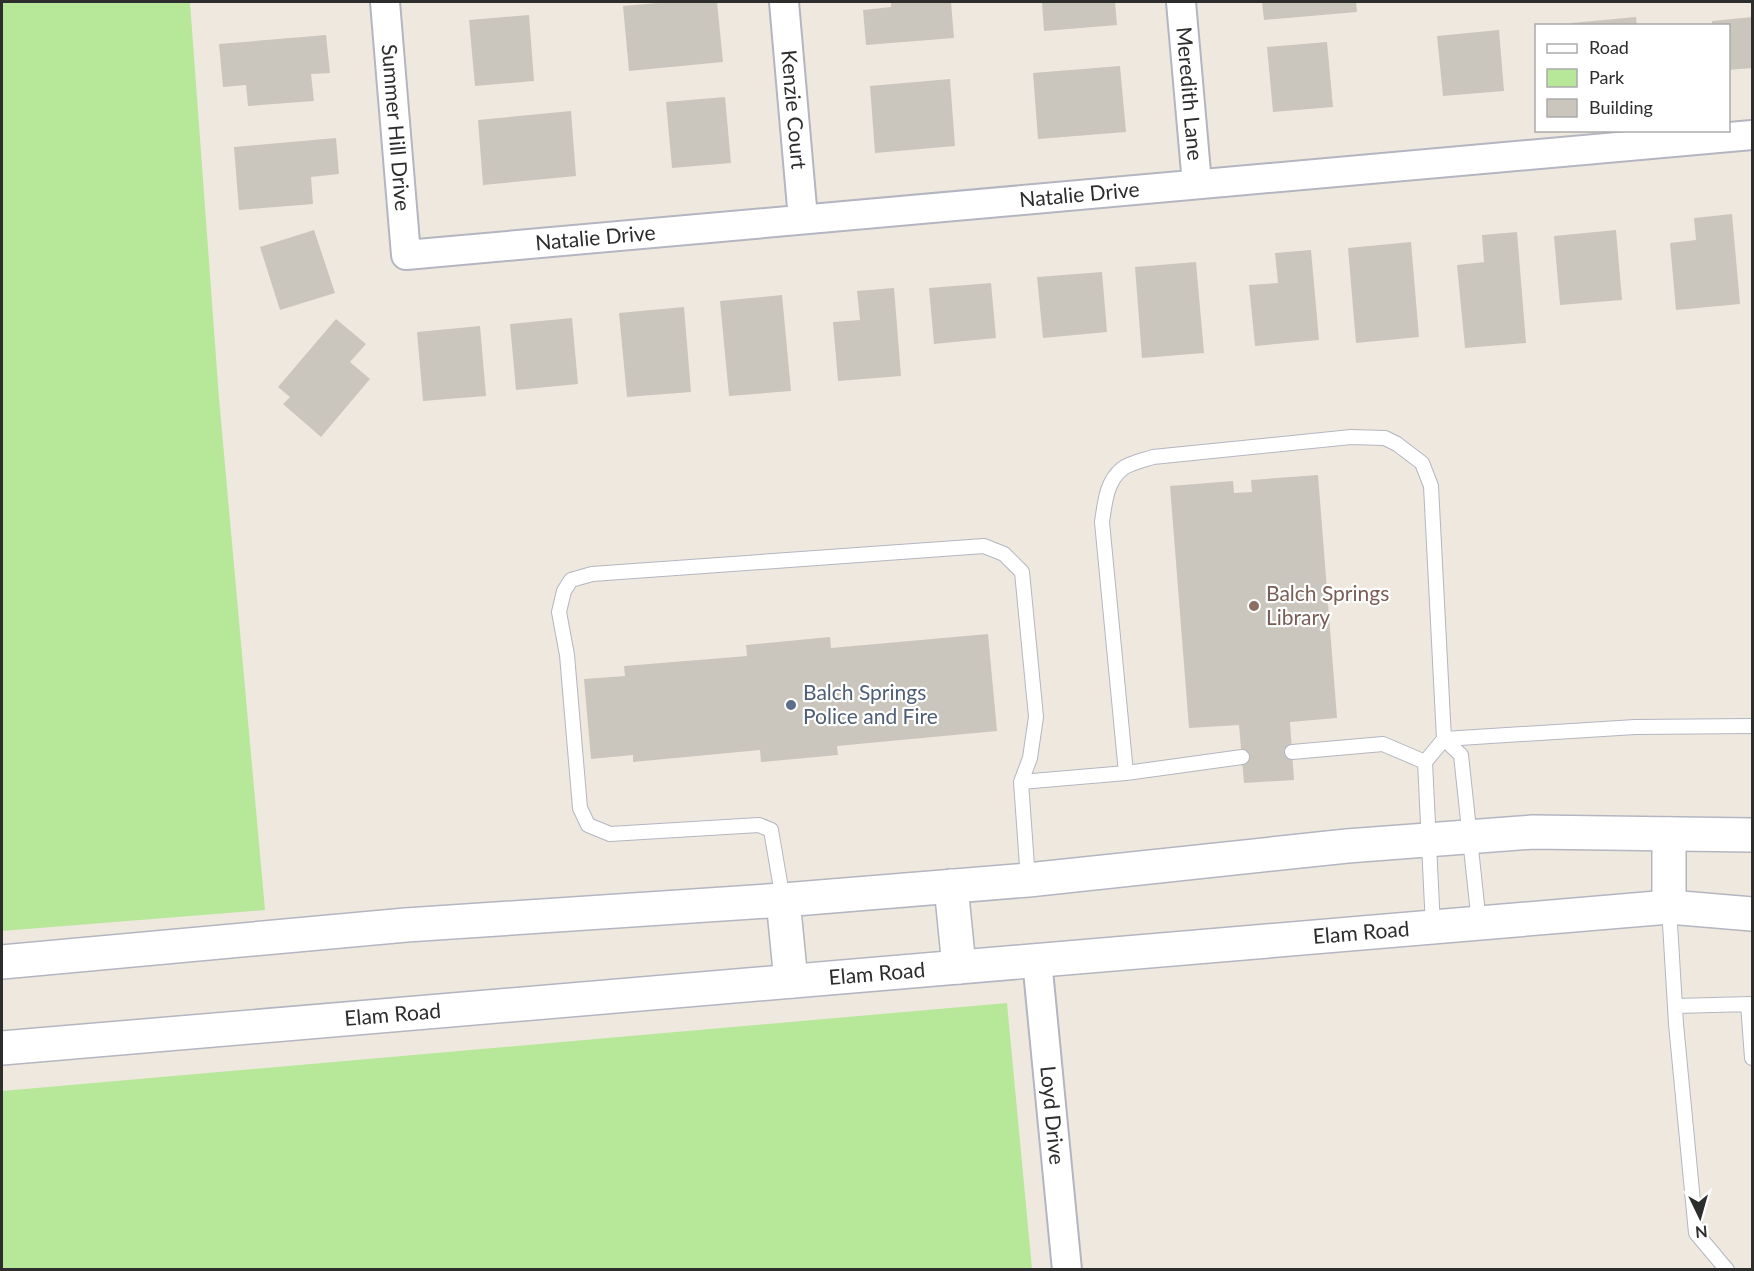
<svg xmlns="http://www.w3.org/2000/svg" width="1754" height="1271" font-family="Lato,sans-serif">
	<rect width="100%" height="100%" fill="#efe8df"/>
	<path fill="#b7e899" d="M2 2H190L219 398 265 910 2 931Z
		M1007 1003 1032 1269H2V1091Z"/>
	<path fill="#cbc6bd" d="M670 2H717L723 62 629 71 623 6Z
		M891 2H951L954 38 866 45 863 10 891 7Z
		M1042 2H1115L1117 25 1044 31Z
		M1262 2H1356L1357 12 1264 20Z
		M529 15 534 81 475 86 469 20Z
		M1636 17 1637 26H1572L1571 23Z
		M1752 17V68L1728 70V26H1712V21Z
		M1499 30 1504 91 1443 96 1437 36Z
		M326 35 330 73 311 74 314 101 248 106 246 85 223 87 219 44Z
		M1327 42 1333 107 1273 112 1267 47Z
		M1120 66 1126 132 1038 139 1033 73Z
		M950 79 955 146 875 153 870 86Z
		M725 97 731 163 672 168 666 102Z
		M571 111 576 176 483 185 478 120Z
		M336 138 339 174 311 177 313 204 239 210 234 147Z
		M1732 214 1740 304 1676 310 1670 243 1696 240 1694 218Z
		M314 230 335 293 280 310 260 247Z
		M1616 230 1622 300 1560 305 1554 236Z
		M1517 232 1526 343 1465 348 1457 265 1484 262 1482 235Z
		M1411 242 1419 337 1356 343 1348 248Z
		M1311 250 1319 340 1255 346 1249 285 1278 283 1275 253Z
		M1196 262 1204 353 1142 358 1135 267Z
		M1102 272 1107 332 1043 338 1037 277Z
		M991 283 996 338 934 344 929 288Z
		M894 288 901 376 838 381 833 322 860 320 857 291Z
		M782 295 791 391 729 396 720 301Z
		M684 307 691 392 627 397 619 313Z
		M572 318 578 384 516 390 510 324Z
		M336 319 366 344 350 362 370 379 321 437 283 404 290 397 278 387Z
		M480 326 486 396 423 401 417 332Z
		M1318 475 1337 718 1290 722 1294 780 1244 783 1239 725 1189 728 1170 486 1233 481 1234 493 1252 492 1251 480Z
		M988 634 997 731 837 746 838 755 761 762 760 750 633 762V755L591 759 584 679 625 676 624 666 747 656 746 645 830 637 831 648Z"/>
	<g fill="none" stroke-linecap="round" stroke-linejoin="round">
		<g stroke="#b3b6c1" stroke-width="16">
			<path id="service" d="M1292 752 1383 744 1425 762
				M1126 773 1242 757
				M1021 782 1126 773 1102 522C1105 503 1106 482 1122 469 1129 463 1144 460 1153 457L1351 437 1385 438 1397 444 1422 463 1431 486 1444 739 1635 727 1752 726
				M783 900 771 830 759 825 610 834 588 825 580 808 567 655 559 612 564 591 571 580 592 574 984 546 1004 554 1022 572 1036 717 1030 758 1021 782 1028 880
				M1669 907 1676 1024 1696 1233 1727 1270
				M1433 927 1425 762 1444 739 1461 755 1479 923
				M1748 1004 1752 1058
				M1675 1006 1752 1004"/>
		</g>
		<g stroke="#b3b6c1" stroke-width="32">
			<g id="minor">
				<path id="s1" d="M385 2 406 255 1752 135"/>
				<path id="s2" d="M784 2 803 219"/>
				<path id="s3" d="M1181 2 1197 184"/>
				<path id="s4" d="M1037 960 1067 1270"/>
			</g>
		</g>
		<g stroke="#b3b6c1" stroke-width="36">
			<g id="secondary">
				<path d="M1669 834V907"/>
				<path d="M951 886 959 967"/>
				<path d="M783 900 791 981"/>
				<path d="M2 962 406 925 783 900 1028 880 1347 846 1533 832 1752 835"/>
				<path id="s5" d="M2 1048 1669 907 1752 914"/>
			</g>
		</g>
		<use href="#service" stroke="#fff" stroke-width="14"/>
		<use href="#minor" stroke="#fff" stroke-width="28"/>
		<use href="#secondary" stroke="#fff" stroke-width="33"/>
	</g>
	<circle fill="#8d6e63" stroke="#fff" stroke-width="2" cx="1254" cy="606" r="6"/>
	<circle fill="#5c6f8a" stroke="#fff" stroke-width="2" cx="791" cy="705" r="6"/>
	<g text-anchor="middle" stroke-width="4.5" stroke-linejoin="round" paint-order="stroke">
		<g font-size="21" fill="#2d2d2d" stroke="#fff">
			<text dy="7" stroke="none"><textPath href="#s3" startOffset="92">Meredith Lane</textPath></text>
			<text dy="7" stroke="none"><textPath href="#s2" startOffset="108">Kenzie Court</textPath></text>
			<text dy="7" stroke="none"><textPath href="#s1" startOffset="126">Summer Hill Drive</textPath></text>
			<text dy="7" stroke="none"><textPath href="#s1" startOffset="930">Natalie Drive</textPath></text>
			<text dy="7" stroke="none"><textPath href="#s1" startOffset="444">Natalie Drive</textPath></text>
			<text dy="7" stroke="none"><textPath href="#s5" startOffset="1364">Elam Road</textPath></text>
			<text dy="7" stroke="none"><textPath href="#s5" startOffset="878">Elam Road</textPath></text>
			<text dy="7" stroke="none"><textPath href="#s5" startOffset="392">Elam Road</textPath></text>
			<text dy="7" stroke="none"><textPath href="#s4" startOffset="156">Loyd Drive</textPath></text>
		</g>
		<g font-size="21" fill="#785e54" stroke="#fff" text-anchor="start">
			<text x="1266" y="601">Balch Springs<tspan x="1266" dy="24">Library</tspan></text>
		</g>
		<g font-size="21" fill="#4e5e75" stroke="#fff" text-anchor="start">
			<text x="803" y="700">Balch Springs<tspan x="803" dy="24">Police and Fire</tspan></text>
		</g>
	</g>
	<rect width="1754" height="1271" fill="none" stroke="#2d2d2d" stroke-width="6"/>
	<rect x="1535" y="24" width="195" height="108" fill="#ffffff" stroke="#ababab" stroke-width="1.5"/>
	<rect x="1547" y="44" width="30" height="9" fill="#ffffff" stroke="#ababab" stroke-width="1.5"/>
	<text x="1589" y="54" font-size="18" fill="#2d2d2d">Road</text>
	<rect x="1547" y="69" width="30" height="18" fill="#b7e899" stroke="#ababab" stroke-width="1.5"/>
	<text x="1589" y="84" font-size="18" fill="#2d2d2d">Park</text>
	<rect x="1547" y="99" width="30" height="18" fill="#cbc6bd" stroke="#ababab" stroke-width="1.5"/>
	<text x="1589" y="114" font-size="18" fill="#2d2d2d">Building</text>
	<g transform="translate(1700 1217) rotate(175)" stroke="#ffffff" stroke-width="4.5" paint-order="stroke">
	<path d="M0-4.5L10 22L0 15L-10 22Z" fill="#2d2d2d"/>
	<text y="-9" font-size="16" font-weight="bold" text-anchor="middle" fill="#2d2d2d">N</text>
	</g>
</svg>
